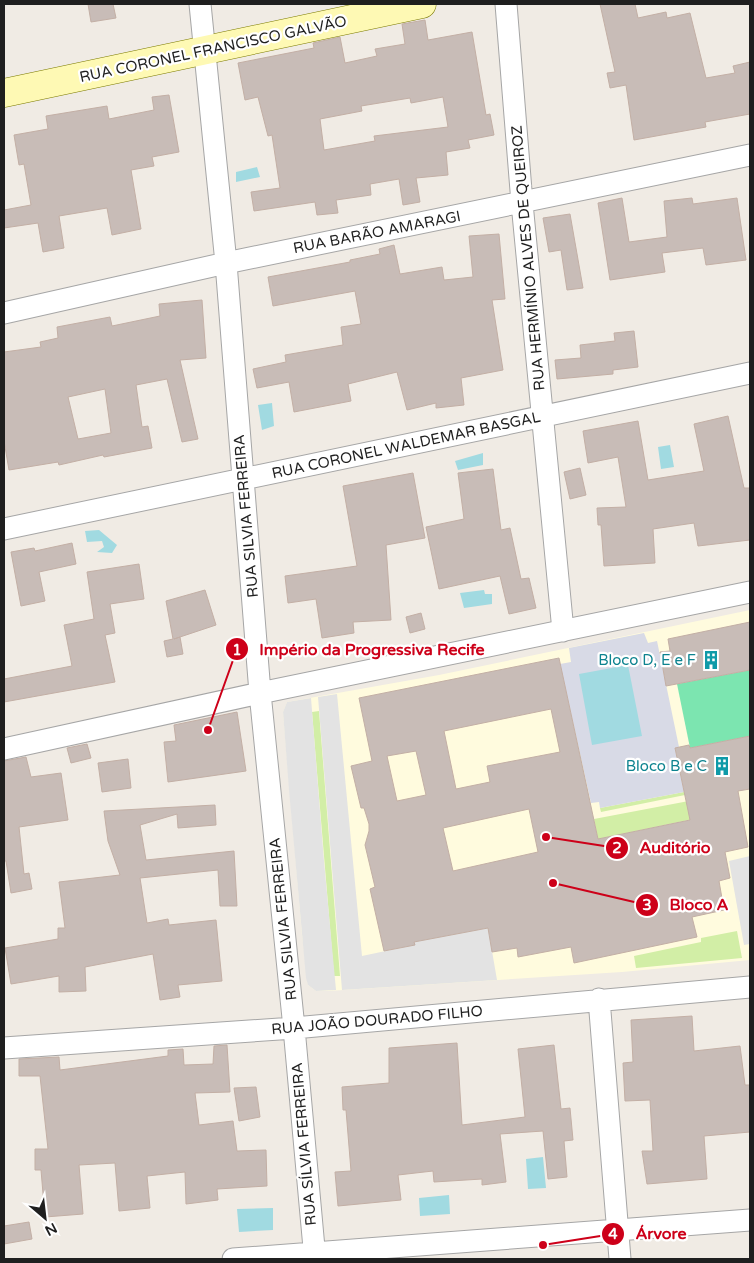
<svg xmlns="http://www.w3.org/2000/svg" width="754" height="1263" font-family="'Varela Round',sans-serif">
	<rect width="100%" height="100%" fill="#f0ebe4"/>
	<path fill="#fffbde" d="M750 610V960L622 972 328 991H316L308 985 302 935 283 712 287 702 439 675Z"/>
	<path fill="#d2eea6" d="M319 711 340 976H334L312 712Z
		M684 792 685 795 601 812 600 808Z
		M694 800 698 818 598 839 594 819Z
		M737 931 742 958 636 968 634 956 701 942V938Z"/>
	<path fill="#7ce5b0" d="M750 670V736L690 748 677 684Z"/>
	<path fill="#e3e3e3" d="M337 694 362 956 414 945V942L488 928 497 980 342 990 318 697Z
		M311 698 324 861 336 990 316 991 308 985 306 978 289 790 283 712 287 702Z
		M750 856V944L744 945 729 861Z"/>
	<path fill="#d8dae6" d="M644 633 648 643 657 641 679 747 675 748 684 792 600 808 599 802 591 803 560 664 571 662 569 648Z"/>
	<path fill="#a1dae1" d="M257 167 260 177 236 182V172Z
		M272 403 274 426 262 430 258 405Z
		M670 445 674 467 661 469 658 447Z
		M483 453V465L458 470 455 461Z
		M99 530 117 545 112 553 97 552 104 547 102 541 87 542 85 531Z
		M484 590 485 594H492V604L464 608 460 593Z
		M628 665 642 736 592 745 579 674Z
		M543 1157 546 1188 528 1189 526 1159Z
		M449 1195 450 1214 420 1216 419 1198Z
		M273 1208V1230L239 1232 237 1209Z"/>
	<path fill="#c8bcb7" stroke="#c3afa5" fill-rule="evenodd" d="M88 4H113L116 18 91 22Z
		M600 4H635L638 18 666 12 667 18 690 13 706 78 735 73 733 66 750 62V114L705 122 706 127 634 140 626 85 610 88 607 73 615 72Z
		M425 20 428 40 472 32 486 115 490 114 494 135 468 140 470 148 446 152 448 175 416 178 420 202 403 205 399 179 370 184 371 195 336 200 338 213 317 215 315 202 254 211 251 192 280 188 272 135 268 136 258 97 245 100 238 63 314 48 313 43 340 37 345 63 377 56 375 49 405 44 402 24ZM443 97 448 127 374 136 375 141 324 150 320 119 362 111 361 106 410 98 411 103Z
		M169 95 179 152 152 157 154 166 131 170 141 229 112 235 107 208 59 216 64 248 43 252 38 223 4 228V210L31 205 24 164 19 165 14 135 48 129 46 116 107 106 109 119 154 110 152 97Z
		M622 198 629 242 667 237 664 201 692 198 693 204 737 198 746 260 706 265 703 248 662 253 665 272 610 280 598 203Z
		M570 214 583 288 567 290 561 250 549 252 543 218Z
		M499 234 505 299 492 300 503 370 461 378 464 405 436 408V403L407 410 397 372 348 384 351 401 294 412 289 382 257 388 253 369 286 362 285 355 343 345 341 327 361 324 355 291 273 306 268 277 350 262V260L380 254 379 249 394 245 400 274 442 267 444 280 473 277 469 236Z
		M202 300 206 358 180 360 198 439 182 442 167 379 136 385 142 427 148 426 152 448 104 457 103 455 59 465 58 462 9 470 4 441V352L41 347 40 342 58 338 57 327 110 317 112 326 160 316 159 304ZM105 389 111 433 78 439 68 397Z
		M634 331 638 367 613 370V374L557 379 555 360 581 358 580 345 615 341 614 333Z
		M728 416 744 488H750V540L698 546 694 523 653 529 655 563 604 566 601 525H598L597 508 626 507 618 457 588 463 583 431 638 421 648 480 704 471 694 424Z
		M580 468 586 495 570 499 564 472Z
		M493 469 501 530 510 528 521 579 529 578 536 608 509 614 500 576 439 589 426 527 464 519 458 473Z
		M413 473 425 538 386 545 391 620 353 622 354 633 322 638 316 599 288 603 285 576 357 566 343 486Z
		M72 543 76 564 39 572 45 601 21 606 11 552 34 548 35 551Z
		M139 564 144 599 110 604 115 633 105 635 115 682 4 702V679L72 666 64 625 94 619 87 572Z
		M205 590 216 625 174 639 180 637 183 654 167 657 164 641 173 639 166 601Z
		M421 613 425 629 410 633 406 617Z
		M750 622V670L666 686 660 652 670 651 668 639Z
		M559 658 598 839 690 820 675 748 689 745 690 748 750 736V789L738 791 748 847 725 852 730 878 719 881 724 910 692 917 697 937 574 963 571 947 518 957 517 948 492 952 488 928 414 942 415 945 384 951 370 889 375 887 365 845 369 831V824L364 808H361L351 766 372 761 359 698ZM551 709 560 752 487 766 490 782 456 789 444 731ZM416 751 426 795 397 801 387 756ZM529 809 538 852 453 871 443 828Z
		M237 712 246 771 168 782 164 742 176 741 174 725Z
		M87 744 91 758 71 763 67 748Z
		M26 757 31 777 61 773 68 820 19 827 24 874 29 873 32 889 11 893 6 861H4V761Z
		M128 759 131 788 102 792 98 763Z
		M215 805 216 825 178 828 177 814 140 825 146 860 234 851 237 906H220L218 870 140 878 147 923 168 919 169 925 216 920 222 981 178 985 180 997 160 1000 153 954 85 967 86 991 59 992V976L11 984 5 948 58 939V928H65L59 882 120 875 108 841 104 811Z
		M692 1016 694 1051 740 1046 745 1085H750V1132L704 1136 707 1179 647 1184 642 1151H653L650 1100 625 1101 623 1063 633 1062 631 1020Z
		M457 1043 462 1125 525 1117 518 1049 554 1045 561 1109 570 1108 573 1140 564 1141 567 1177 548 1179 543 1131 500 1134 506 1182 482 1185V1179L434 1182 433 1171 398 1175 401 1200 338 1206 335 1172 351 1171 346 1110H343L342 1087 389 1083V1048Z
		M227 1045 230 1092 195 1093 199 1125 233 1121 237 1151 266 1150 267 1186 217 1189 218 1200 186 1204 185 1172 147 1176 150 1208 119 1211 115 1163 79 1165 83 1214 45 1217 41 1170H35V1149H48L40 1076H19V1059L59 1057 60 1070 168 1056V1050L183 1049 184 1065 213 1064 214 1046Z
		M256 1087 260 1117 239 1121 234 1088Z
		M29 1222 32 1239 4 1244V1226Z"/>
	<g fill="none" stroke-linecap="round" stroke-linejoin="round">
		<g stroke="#a6a6a6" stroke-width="23">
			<path id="street" d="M200 4 226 263 260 693 294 1028 315 1259
				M506 4 522 203 563 631
				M4 313 226 263 750 155
				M4 529 750 373
				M4 749 260 693 750 592
				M599 999 620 1259
				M4 1048 294 1028 750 987
				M233 1259 750 1220"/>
		</g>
		<g stroke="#7b7a00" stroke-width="29">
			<path id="secondary" d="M4 93 422 4"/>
		</g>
		<use href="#street" stroke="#fff" stroke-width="21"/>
		<use href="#secondary" stroke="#fef9b4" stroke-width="28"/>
	</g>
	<defs>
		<g id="building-bare" transform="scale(1.5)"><path d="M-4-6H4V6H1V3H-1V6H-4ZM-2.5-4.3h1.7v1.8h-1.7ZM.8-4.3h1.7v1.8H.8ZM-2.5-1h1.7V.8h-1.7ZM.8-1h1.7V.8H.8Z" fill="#0f9aa8" stroke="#fff" stroke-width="2.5" paint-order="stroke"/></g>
	</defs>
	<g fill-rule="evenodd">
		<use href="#building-bare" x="711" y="660"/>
		<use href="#building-bare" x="722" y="766"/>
	</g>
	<g text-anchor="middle" stroke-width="4.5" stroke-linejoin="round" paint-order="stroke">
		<g font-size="15" fill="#1f1f1f" stroke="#fff">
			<text transform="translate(213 49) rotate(-12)" y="5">RUA CORONEL FRANCISCO GALVÃO</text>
			<text transform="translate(377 232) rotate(-11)" y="5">RUA BARÃO AMARAGI</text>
			<text transform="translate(528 258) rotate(-95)" y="5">RUA HERMÍNIO ALVES DE QUEIROZ</text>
			<text transform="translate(406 445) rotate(-12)" y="5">RUA CORONEL WALDEMAR BASGAL</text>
			<text transform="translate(246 516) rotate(-95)" y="5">RUA SILVIA FERREIRA</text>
			<text transform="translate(283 919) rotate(-96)" y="5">RUA SILVIA FERREIRA</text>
			<text transform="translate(377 1020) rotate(-5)" y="5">RUA JOÃO DOURADO FILHO</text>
			<text transform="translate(304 1144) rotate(-95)" y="5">RUA SÍLVIA FERREIRA</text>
		</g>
		<g font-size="15" fill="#0d838f" stroke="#fff" text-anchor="end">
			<text x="696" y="665">Bloco D, E e F</text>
			<text x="707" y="771">Bloco B e C</text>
		</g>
	</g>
	<path fill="none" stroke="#cd0019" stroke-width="2" d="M208 730L237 649M546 837L617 848M553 883L647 905M543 1245L613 1234"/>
	<g fill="#cd0019" stroke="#fff" stroke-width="2">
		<circle cx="208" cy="730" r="5"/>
		<circle cx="546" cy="837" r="5"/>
		<circle cx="553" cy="883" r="5"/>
		<circle cx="543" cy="1245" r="5"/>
		<circle cx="237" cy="649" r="12"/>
		<circle cx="617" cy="848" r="12"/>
		<circle cx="647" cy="905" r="12"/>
		<circle cx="613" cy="1234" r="12"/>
	</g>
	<g font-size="15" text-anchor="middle" font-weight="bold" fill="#fff">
		<text x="237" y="655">1</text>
		<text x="617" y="853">2</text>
		<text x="647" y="910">3</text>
		<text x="613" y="1239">4</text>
	</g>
	<g font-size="16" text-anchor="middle" font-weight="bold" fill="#cd0019" stroke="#fff" stroke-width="4.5" stroke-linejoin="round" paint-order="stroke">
		<text x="372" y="655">Império da Progressiva Recife</text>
		<text x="675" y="853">Auditório</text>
		<text x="699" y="910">Bloco A</text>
		<text x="661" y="1239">Árvore</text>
	</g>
	<rect width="754" height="1263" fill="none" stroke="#1f1f1f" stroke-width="10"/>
	<g transform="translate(45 1218) rotate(152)" stroke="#ffffff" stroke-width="4" paint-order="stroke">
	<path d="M0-4L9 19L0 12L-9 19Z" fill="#1f1f1f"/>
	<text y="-8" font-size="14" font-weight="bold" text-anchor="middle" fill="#1f1f1f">N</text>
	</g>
</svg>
